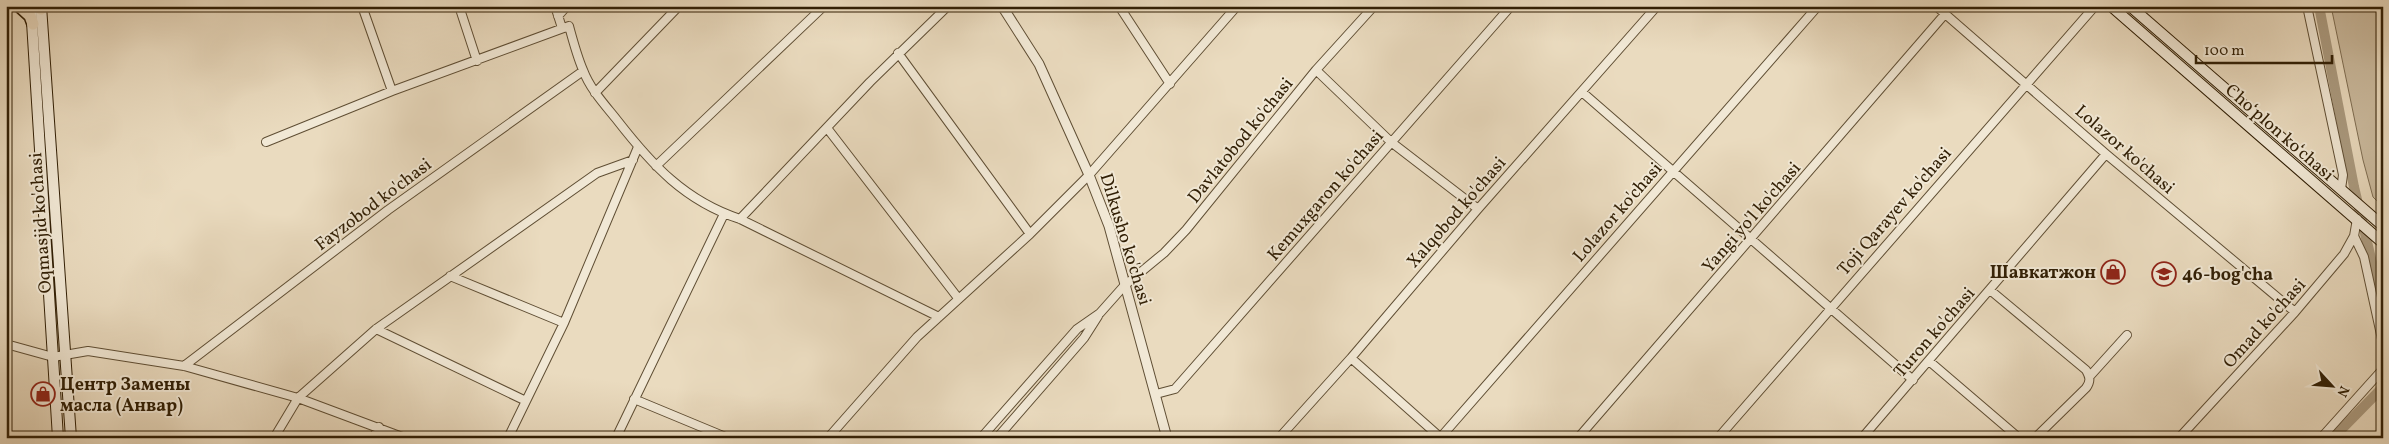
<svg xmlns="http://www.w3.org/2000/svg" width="2389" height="444" font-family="Vollkorn,serif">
	<rect width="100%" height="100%" fill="#eadbbf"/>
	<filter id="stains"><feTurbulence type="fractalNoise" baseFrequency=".004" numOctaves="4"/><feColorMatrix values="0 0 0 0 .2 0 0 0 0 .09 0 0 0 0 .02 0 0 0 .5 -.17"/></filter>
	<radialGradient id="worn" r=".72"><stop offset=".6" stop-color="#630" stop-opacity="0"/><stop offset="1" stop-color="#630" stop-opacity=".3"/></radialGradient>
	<path fill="#cbbb9f" stroke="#7e6d52" d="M2331 6H2383V207L2373 197 2363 160Z"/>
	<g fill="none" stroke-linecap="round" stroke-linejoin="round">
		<path stroke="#ab9b80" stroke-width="10" d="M2319 6 2354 187 2383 309
			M2333 438 2383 387"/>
		<g stroke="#5f4e34" stroke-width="10">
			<path id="minor" d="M362 6 392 91
				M459 6 477 61
				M555 6 562 28
				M1119 6 1170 84
				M1936 6 2106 154 2295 312
				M2307 6 2343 175 2341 189
				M558 16 567 6
				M898 53 1030 234
				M1316 70 1391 142 1478 209
				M1582 92 1913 380
				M595 93 679 6
				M827 128 958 298
				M266 142 392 91 569 26C573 41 577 56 583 70 590 89 605 105 617 120 652 165 685 201 740 219L939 317
				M656 166 824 6
				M740 219 870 82 948 6
				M2354 236 2364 257 2383 344
				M450 276 564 323
				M1990 290 2086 370C2090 377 2091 381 2086 388L2035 438
				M376 329 526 401
				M6 344 53 357 88 351 184 366 298 398 405 438
				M1351 358 1441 438
				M1929 361 2019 438
				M184 366 388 210 583 71
				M2090 376 2127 335
				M1156 394 1175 389 1511 6
				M634 399 728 438
				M274 438 298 398 376 329 597 173 633 160
				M373 438 379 427
				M508 438 564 323 638 147
				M616 438 724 214
				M828 438 917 337 1030 234 1089 175 1237 6
				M981 438 1077 329 1100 313 1124 286 1164 253 1186 230 1316 70 1374 6
				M997 438 1084 338 1098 316
				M1279 438 1351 358 1478 209 1657 6
				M1440 438 1818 6
				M1578 438 1945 14
				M1718 438 2095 6
				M1862 438 2106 154
				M2179 438 2295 312 2344 254 2354 236 2357 219
				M2321 438 2383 369"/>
		</g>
		<g stroke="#5f4e34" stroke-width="11">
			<path id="tertiary" d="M1002 6 1039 64 1089 175 1109 226 1167 438"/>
		</g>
		<g stroke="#311f05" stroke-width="12">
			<path id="secondary" d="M31 6 58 438
				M41 6 71 438
				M2111 6 2383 243
				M2130 6 2383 226"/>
		</g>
		<g stroke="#311f05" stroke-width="14">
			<path id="primary" d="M19 6 30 16 33 24
				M41 9 42 6"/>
		</g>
		<use href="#minor" stroke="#f1e8d5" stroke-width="8"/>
		<use href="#tertiary" stroke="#f1e8d5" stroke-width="9"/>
		<use href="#secondary" stroke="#f1e8d5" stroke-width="10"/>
		<use href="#primary" stroke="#eadbbf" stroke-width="11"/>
	</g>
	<defs>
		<g id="shop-ring" transform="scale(1.25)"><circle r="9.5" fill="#f1e8d5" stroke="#8f2418" stroke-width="1.5"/><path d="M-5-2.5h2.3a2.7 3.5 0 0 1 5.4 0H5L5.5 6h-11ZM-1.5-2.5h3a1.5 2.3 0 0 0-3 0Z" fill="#8f2418"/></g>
		<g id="school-ring" transform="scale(1.25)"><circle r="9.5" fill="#f1e8d5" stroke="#8f2418" stroke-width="1.5"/><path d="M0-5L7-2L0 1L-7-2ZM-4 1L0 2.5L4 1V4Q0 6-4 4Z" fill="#8f2418"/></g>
	</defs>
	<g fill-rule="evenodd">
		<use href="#shop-ring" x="2113" y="272"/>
		<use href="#school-ring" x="2164" y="274"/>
		<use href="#shop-ring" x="43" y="394"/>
	</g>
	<g text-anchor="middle" stroke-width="4" stroke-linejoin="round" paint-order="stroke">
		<g font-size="18" fill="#311f05" stroke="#f1e8d5">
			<text transform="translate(2280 132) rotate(41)" y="6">Choʻplon koʻchasi</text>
			<text transform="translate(1240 140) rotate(-51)" y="6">Davlatobod ko'chasi</text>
			<text transform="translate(2125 149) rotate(41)" y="6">Lolazor ko'chasi</text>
			<text transform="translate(1325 195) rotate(-49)" y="6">Kemuxgaron ko'chasi</text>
			<text transform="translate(373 204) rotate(-37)" y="6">Fayzobod ko'chasi</text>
			<text transform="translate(1894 211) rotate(-49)" y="6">Toji Qarayev ko'chasi</text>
			<text transform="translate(1456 212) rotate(-49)" y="6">Xalqobod ko'chasi</text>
			<text transform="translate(1617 212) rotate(-49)" y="6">Lolazor ko'chasi</text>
			<text transform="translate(1751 217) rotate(-49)" y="6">Yangi yo'l ko'chasi</text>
			<text transform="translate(40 223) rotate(-94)" y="6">Oqmasjid ko'chasi</text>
			<text transform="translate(1126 239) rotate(73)" y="6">Dilkusho ko'chasi</text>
			<text transform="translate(2264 323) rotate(-48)" y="6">Omad ko'chasi</text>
			<text transform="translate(1934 332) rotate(-49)" y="6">Turon ko'chasi</text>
		</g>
		<g font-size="18" font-weight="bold" fill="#311f05" stroke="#f1e8d5" text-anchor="start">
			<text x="2096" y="278" text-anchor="end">Шавкатжон</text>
			<text x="2182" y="280">46-bog'cha</text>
			<text x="60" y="390">Центр Замены<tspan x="60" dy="21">масла (Анвар)</tspan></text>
		</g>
	</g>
	<rect width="2389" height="444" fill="none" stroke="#eadbbf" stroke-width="25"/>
	<rect x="8" y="8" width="2374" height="429" fill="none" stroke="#311f05" stroke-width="2.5"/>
	<rect x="12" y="12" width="2364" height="419" fill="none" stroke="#311f05"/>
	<g transform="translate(2332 386) rotate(116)" stroke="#f1e8d5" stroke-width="4" paint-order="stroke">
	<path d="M0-4L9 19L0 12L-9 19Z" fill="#311f05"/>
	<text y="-8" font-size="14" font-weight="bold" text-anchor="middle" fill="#311f05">N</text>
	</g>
	<path d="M2196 55v8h136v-8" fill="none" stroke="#311f05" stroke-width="2.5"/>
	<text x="2204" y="55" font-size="15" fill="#311f05" stroke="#f1e8d5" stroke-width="4" paint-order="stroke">100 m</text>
	<rect width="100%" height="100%" filter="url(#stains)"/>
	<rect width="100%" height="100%" fill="url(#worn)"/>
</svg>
